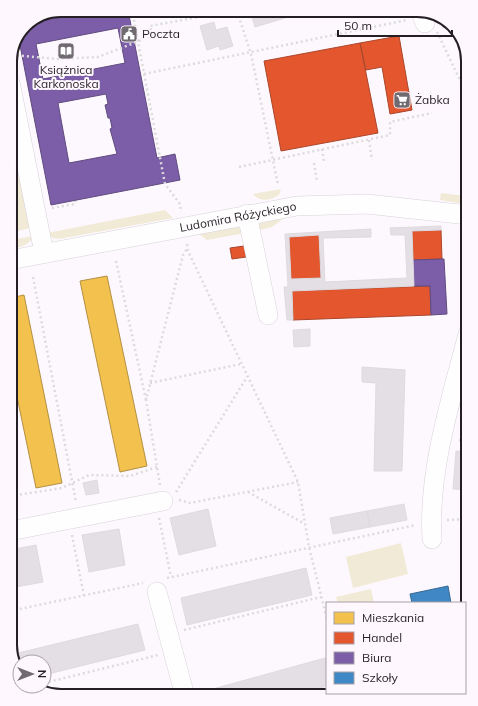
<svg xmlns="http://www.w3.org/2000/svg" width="478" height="706" font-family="Mulish,sans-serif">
	<rect width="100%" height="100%" fill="#fdf8fd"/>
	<path fill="#f1ead6" d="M10 105 34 227 10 233Z
		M281 189 279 195C270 200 261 203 253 194Z
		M441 193 466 196 465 204 440 200Z
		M165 210 173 218 59 239 53 238 47 233Z
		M284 218 272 227 256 231 257 224Z
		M235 227 241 228 245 233 207 240 199 234Z
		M34 236C28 246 21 247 10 249V240Z
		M401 543 408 574 353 588 346 557Z
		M466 543H468V603H465Z
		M371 589 374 603H338L336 597Z"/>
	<path fill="#f2c14e" stroke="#b49042" d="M107 276 147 466 120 472 80 281Z
		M24 295 62 483 36 488 10 363V298Z"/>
	<path fill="#e4572e" stroke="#ab462b" d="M399 36 412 110 390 114 382 67 366 70 360 43Z
		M360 43 378 133 281 151 264 61Z
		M441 230 442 259 413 260 412 231Z
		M319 235 321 278 291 279 289 237Z
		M244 246 246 257 232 259 230 248Z
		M430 286 431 315 293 320 292 291Z"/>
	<path fill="#7b5ea7" stroke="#614b80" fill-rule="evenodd" d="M75 10H128L157 158 175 154 180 180 51 205 19 40 27 23 48 15ZM118 28 125 63 43 79 36 44ZM106 94 108 104 105 105 108 118H110L112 128 110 129 117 154 69 163 58 103Z
		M442 259H444L447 314 431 315 430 286H414L413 260Z"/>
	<path fill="#3f88c5" stroke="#376895" d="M448 586 451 603H412L410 594Z"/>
	<path fill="#e4dfe4" stroke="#dfdadf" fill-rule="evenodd" d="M250 10H311L255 27Z
		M214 22 216 30 227 27 233 46 220 50 219 46 207 50 200 26Z
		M441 226V230L412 231 414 286 292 291 293 320H287L284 287H288L285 234 371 229V237L323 238 325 282 407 278 405 235H391L390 228ZM319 235 321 278 291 279 289 237Z
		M310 329V346L294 347 293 330Z
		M362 367 405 370 402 471H374L376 383 362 382Z
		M456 451 468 452V490L453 489Z
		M97 480 99 493 86 495 83 483Z
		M404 504 407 520 370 527 367 511Z
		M208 509 216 546 179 555 170 518Z
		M367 511 370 527 333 534 330 518Z
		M119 529 125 565 89 572 82 535Z
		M36 545 43 582 10 588V550Z
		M306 568 312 595 187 625 181 598Z
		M138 624 145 650 44 675V662H20V673L18 672 14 654Z
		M325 658 327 667V686L292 696H203L202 692Z"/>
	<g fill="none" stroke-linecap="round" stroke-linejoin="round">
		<g stroke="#d7d2d7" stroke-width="20">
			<g id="minor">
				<path d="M420 10 425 23"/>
				<path d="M10 82 44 253"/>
				<path d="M247 214 268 315"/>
				<path id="s1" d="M10 260 297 206 367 204 468 215"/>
				<path d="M10 531 163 501"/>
				<path d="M432 539C428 470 451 400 468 334"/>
				<path d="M157 592 185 696"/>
			</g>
		</g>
		<path stroke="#dcdbdc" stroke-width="2.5" stroke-dasharray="2 3" stroke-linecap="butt" d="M132 10 165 184 180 204 181 212
			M237 11 251 54 278 185
			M442 26 459 34
			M437 32 468 97
			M12 55 58 59 98 57 152 36 150 26 237 10
			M144 74 407 20
			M369 140 372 160
			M322 149 324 162
			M314 163 317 182
			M239 167 390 135V122L432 113
			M52 208 75 204V201
			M187 244 188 251 298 482 309 547 327 619
			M116 261 146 400
			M33 277 76 502
			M150 383 241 364
			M459 440 468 441
			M160 485 146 400 183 255 188 247
			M176 492 247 377
			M248 492 305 524
			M10 496 62 488 89 475 130 476 157 467
			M179 500 190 503 298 482
			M159 518 171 577
			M447 520 468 519
			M72 535 84 596
			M167 578 416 525
			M10 611 143 583
			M184 630 321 597
			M44 683 158 655
			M346 693 347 696
			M315 696 327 693"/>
		<use href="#minor" stroke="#fffeff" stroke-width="19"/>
	</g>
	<defs>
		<g id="civic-square" transform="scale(0.9)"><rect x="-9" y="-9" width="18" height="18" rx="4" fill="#716b71" stroke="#fef7fe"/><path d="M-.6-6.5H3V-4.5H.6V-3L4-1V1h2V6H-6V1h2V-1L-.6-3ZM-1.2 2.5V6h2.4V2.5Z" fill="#fff"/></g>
		<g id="library-square" transform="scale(0.9)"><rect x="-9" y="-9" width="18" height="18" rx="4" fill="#716b71" stroke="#fef7fe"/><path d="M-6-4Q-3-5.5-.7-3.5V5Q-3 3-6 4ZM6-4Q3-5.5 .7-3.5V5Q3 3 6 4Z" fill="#fff"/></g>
		<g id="supermarket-square" transform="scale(0.9)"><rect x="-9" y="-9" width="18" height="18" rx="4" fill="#716b71" stroke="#fef7fe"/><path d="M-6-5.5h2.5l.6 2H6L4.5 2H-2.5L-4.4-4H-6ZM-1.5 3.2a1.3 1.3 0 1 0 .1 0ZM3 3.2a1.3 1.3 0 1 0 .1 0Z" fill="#fff"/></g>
	</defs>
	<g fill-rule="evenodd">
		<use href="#civic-square" x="129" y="34"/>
		<use href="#library-square" x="66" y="51"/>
		<use href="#supermarket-square" x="402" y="100"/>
	</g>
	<g text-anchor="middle" stroke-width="4" stroke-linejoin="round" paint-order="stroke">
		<g font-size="12" fill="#251f25" stroke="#fef7fe" text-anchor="start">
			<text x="142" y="38">Poczta</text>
			<text x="66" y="74" text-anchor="middle">Książnica<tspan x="66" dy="14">Karkonoska</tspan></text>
			<text x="415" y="104">Żabka</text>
		</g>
		<g font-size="12" fill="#251f25" stroke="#fef7fe">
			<text dy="4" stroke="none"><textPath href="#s1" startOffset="232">Ludomira Różyckiego</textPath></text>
		</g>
	</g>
	<path d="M0 0H478V706H0ZM61 17H417A44 44 0 0 1 461 61V645A44 44 0 0 1 417 689H61A44 44 0 0 1 17 645V61A44 44 0 0 1 61 17Z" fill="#fef7fe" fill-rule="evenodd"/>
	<path fill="none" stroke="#251f25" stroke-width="2" d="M61 17H417A44 44 0 0 1 461 61V645A44 44 0 0 1 417 689H61A44 44 0 0 1 17 645V61A44 44 0 0 1 61 17Z"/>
	<rect x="326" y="602" width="140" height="92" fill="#fef7fe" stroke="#a7a1a7"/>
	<rect x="334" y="612" width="20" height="12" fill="#f2c14e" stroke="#a7a1a7"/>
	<text x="362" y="622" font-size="12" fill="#251f25">Mieszkania</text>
	<rect x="334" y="632" width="20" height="12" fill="#e4572e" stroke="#a7a1a7"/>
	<text x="362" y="642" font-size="12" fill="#251f25">Handel</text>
	<rect x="334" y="652" width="20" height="12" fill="#7b5ea7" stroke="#a7a1a7"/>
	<text x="362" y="662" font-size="12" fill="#251f25">Biura</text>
	<rect x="334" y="672" width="20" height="12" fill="#3f88c5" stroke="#a7a1a7"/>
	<text x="362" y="682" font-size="12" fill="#251f25">Szkoły</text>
	<g transform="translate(32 674) rotate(90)"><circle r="19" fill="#fef7fe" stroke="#a7a1a7"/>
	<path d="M0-3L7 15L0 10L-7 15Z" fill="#716b71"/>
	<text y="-6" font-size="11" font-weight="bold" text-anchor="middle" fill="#251f25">N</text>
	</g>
	<path d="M338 30v6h114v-6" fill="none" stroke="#251f25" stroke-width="2"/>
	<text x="344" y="30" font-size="12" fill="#251f25" stroke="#fef7fe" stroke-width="3" paint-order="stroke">50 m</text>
</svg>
